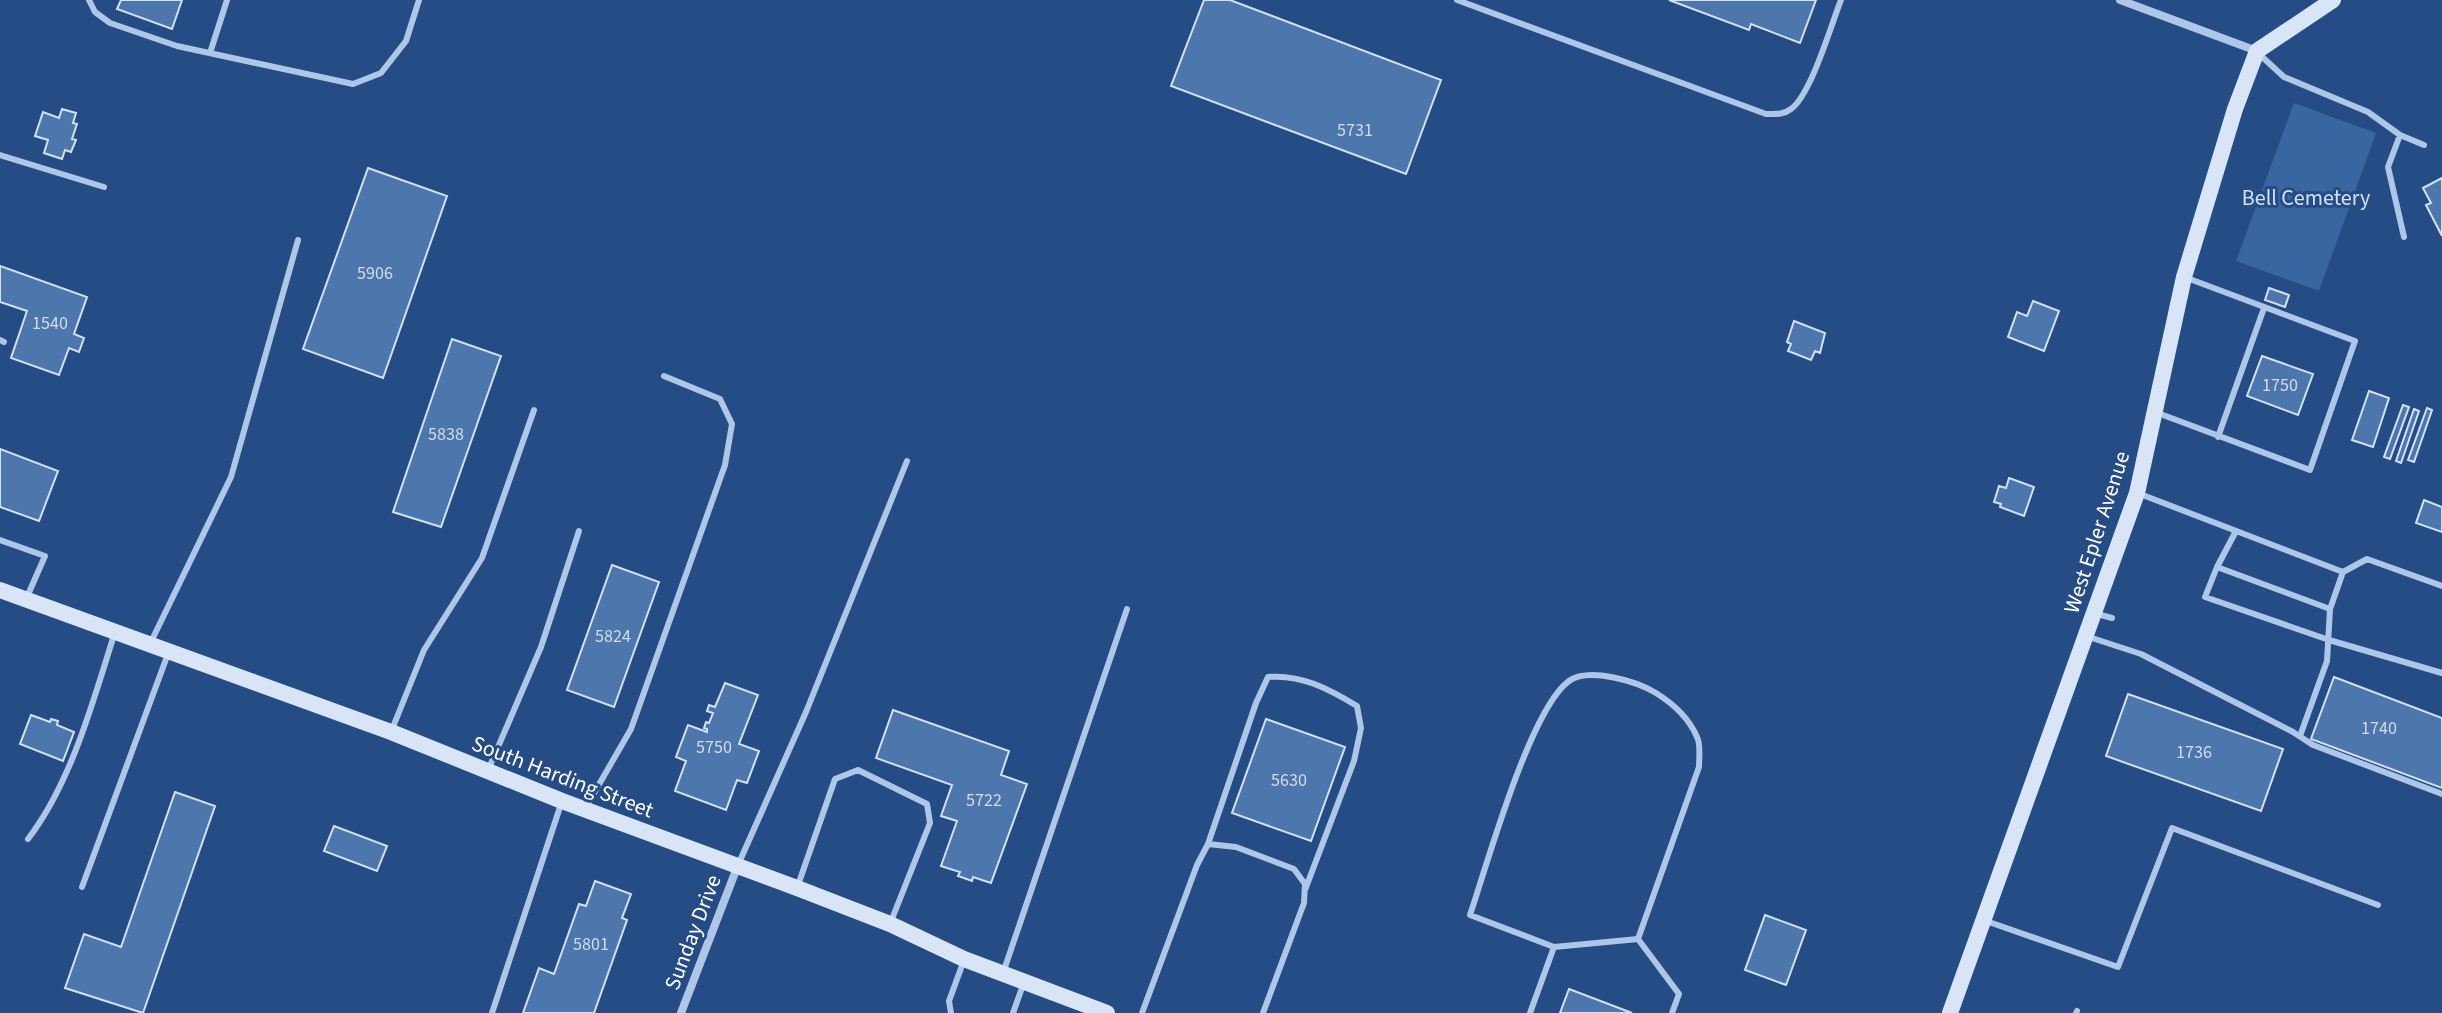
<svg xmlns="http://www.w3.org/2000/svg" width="2442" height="1013" font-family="'Source Sans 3',sans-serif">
	<rect width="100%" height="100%" fill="#254c84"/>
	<path fill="#3965a1" d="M2294 103 2376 133 2319 291 2236 261Z"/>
	<path fill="#4d76ac" stroke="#d2e1f6" stroke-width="2" d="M121 0H182L172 29 117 9Z
		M1204 0H1230L1441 80 1406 174 1171 86Z
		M1669 0H1816L1800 43 1751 24 1749 30Z
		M62 109 76 113 73 123 77 124 72 139 76 140 71 152 65 150 62 159 44 153 48 140 35 136 43 112 59 118Z
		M368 168 447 196 383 378 303 349Z
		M2442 178V236L2426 205 2431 203 2423 188Z
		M0 266 87 297 74 334 84 338 79 352 69 348 59 375 11 358 27 311 0 302Z
		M2269 288 2289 295 2285 307 2265 300Z
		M2033 301 2059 311 2044 351 2008 337 2017 312 2027 316Z
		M1794 321 1825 333 1820 353 1815 351 1811 360 1788 351 1791 344 1787 342Z
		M452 339 501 356 441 527 393 512Z
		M2262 356 2313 374 2298 415 2247 396Z
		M2369 391 2389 398 2373 447 2352 440Z
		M2403 405 2409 407 2390 459 2384 457Z
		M2427 408 2432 410 2414 462 2408 460Z
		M2414 409 2419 411 2401 463 2396 461Z
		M0 449 58 471 39 521 0 507Z
		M2009 478 2034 487 2024 516 2000 507 2001 504 1994 502 1999 486 2006 488Z
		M2424 500 2442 507V532L2416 523Z
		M612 565 659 582 614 707 567 690Z
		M2334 677 2442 718V788L2311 739Z
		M725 683 758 695 739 744 759 751 747 783 737 780 726 810 675 791 686 761 676 757 688 725 707 732V729L704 728 706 722 709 723 713 713 707 711 709 705 715 707Z
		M2128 694 2283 749 2261 811 2106 756Z
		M893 710 1009 751 1001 775 1027 784 991 883 973 877 972 881 958 876 960 872 941 866 957 821 941 816 952 785 876 758Z
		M31 715 50 722 51 719 58 721 57 725 74 732 63 761 20 744Z
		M1266 719 1345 747 1311 841 1232 813Z
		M175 792 215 806 143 1013 65 988 84 934 121 947Z
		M334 826 387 846 377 871 324 851Z
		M595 881 631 894 622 918 627 920 594 1013H523L539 968 554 974 579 904 586 906Z
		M1765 915 1806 930 1786 985 1745 970Z
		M1569 989 1632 1013H1560Z"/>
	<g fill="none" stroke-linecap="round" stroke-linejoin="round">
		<path stroke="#aec7e8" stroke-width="6" d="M89 0 95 12 110 23 177 46 353 84 381 73 406 41 419 0
			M1457 0 1766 114C1776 114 1783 115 1791 109 1811 95 1831 25 1841 0
			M210 53 227 0
			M2259 54 2284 77 2368 112 2400 135 2424 145
			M2400 135 2388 167 2404 237
			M0 155 104 187
			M0 340 4 342
			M2155 412 2310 470 2355 341 2187 278
			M2218 437 2264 308
			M2140 494 2343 572 2367 559 2442 586
			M2236 531 2217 567 2330 609 2343 572
			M0 540 45 556 27 597
			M2217 567 2205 597 2329 640 2442 673
			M2097 614 2112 618
			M2089 637 2141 654 2293 732 2313 745 2442 794
			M150 644 231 477 298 240
			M391 732 424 650 482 558 534 410
			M2300 736 2327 661 2330 609
			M489 768 541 647 579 531
			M586 807 631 729 725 465 732 424 720 399 664 376
			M28 839C71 783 93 702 114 635
			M1208 844 1256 703 1268 677C1301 674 1329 689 1357 706L1361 728 1354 761 1305 890
			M738 865 806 712 907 461
			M82 887 169 651
			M797 888 835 779 858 770 927 804 930 823 890 924
			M1986 921 2118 967 2172 828 2378 905
			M1554 947 1638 939
			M1003 973 1127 609
			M492 1013 562 801
			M951 1013 949 1001 964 960
			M1013 1013 1023 985
			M1142 1013 1197 865 1208 844 1236 847 1294 869 1305 884 1304 903 1263 1013
			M1530 1013 1554 947 1470 915C1487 865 1530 709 1569 681 1589 667 1636 681 1656 693 1672 703 1689 718 1697 737 1701 744 1699 758 1699 767L1638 939 1679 994 1672 1013
			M2076 1013 2077 1011"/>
		<path stroke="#aec7e8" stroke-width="8" d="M2120 0 2257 51
			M681 1013 738 865"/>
		<path stroke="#d8e5f7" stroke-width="16" d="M0 590 391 732 562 801 797 888 890 924 964 959 1107 1013
			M1950 1013 2137 493 2184 277 2235 109 2257 51 2333 0"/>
	</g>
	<g text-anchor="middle" stroke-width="6" stroke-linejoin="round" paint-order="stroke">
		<g font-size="18" fill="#d2ddea">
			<text x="1355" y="136">5731</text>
			<text x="375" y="279">5906</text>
			<text x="50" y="329">1540</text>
			<text x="2280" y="391">1750</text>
			<text x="446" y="440">5838</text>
			<text x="613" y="642">5824</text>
			<text x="2379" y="734">1740</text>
			<text x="714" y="753">5750</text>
			<text x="2194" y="758">1736</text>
			<text x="1289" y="786">5630</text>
			<text x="984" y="806">5722</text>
			<text x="591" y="950">5801</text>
		</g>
		<g font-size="22" fill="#d2e1f6" stroke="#254c84">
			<text x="2306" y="205">Bell Cemetery</text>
		</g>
		<g font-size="22" fill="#fff" stroke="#254c84">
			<text transform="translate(2096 532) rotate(-72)" y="8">West Epler Avenue</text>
			<text transform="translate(563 776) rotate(21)" y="8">South Harding Street</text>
			<text transform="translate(692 932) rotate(-69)" y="8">Sunday Drive</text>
		</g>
	</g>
</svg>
